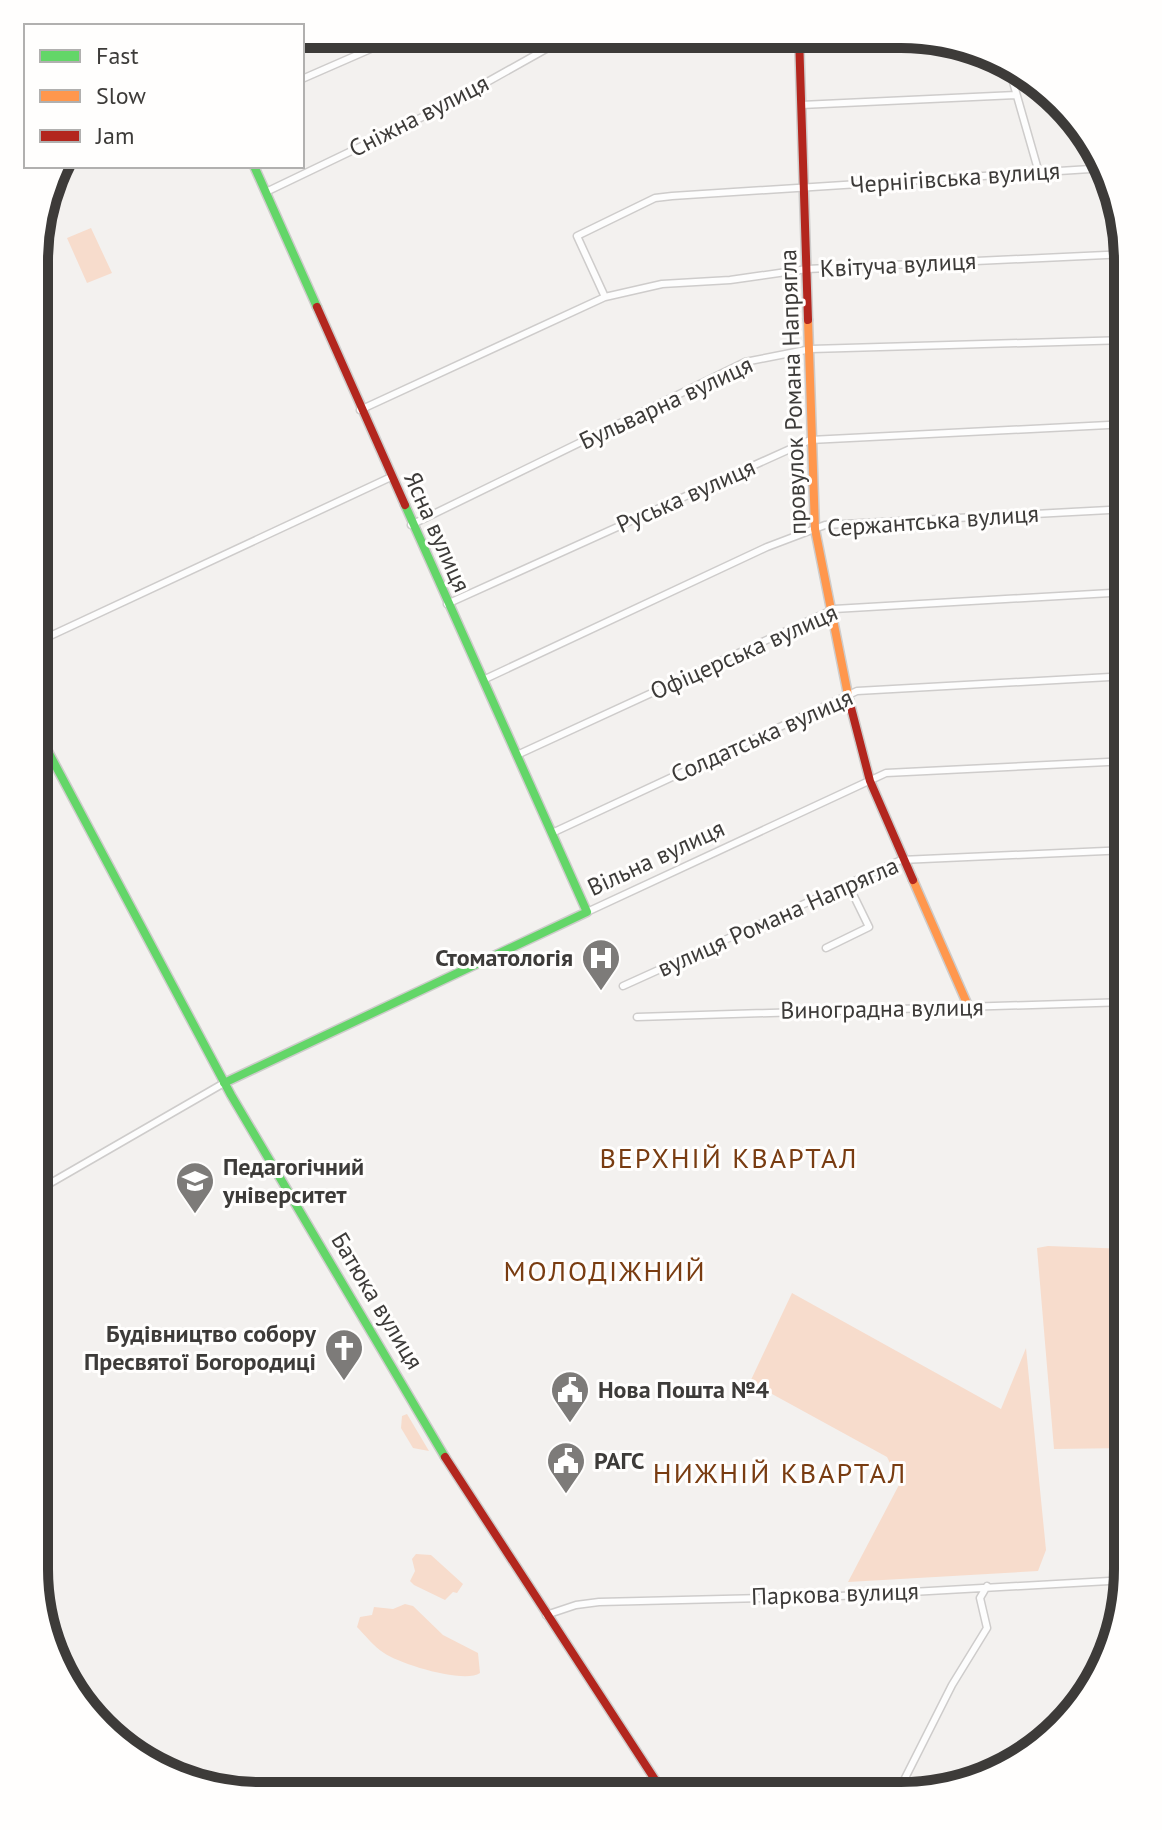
<svg xmlns="http://www.w3.org/2000/svg" width="1162" height="1830" font-family="'PT Sans',sans-serif">
	<rect width="100%" height="100%" fill="#f3f1ef"/>
	<path fill="#f7dccc" d="M91 228 112 273 87 283 67 238Z
		M1048 1246 1128 1249V1448L1054 1449 1037 1248Z
		M792 1293 1001 1409 1026 1348 1046 1550 1038 1571 848 1582 900 1483 887 1457 750 1382Z
		M407 1414 429 1451 413 1448 401 1428 402 1416Z
		M416 1554 431 1555 463 1584 457 1593 453 1592 445 1600 414 1585 410 1581 415 1571 412 1559Z
		M405 1604 413 1606 443 1635 478 1653 480 1673C464 1684 400 1664 384 1653 373 1646 366 1636 357 1627L360 1617 372 1615 374 1607 393 1609Z"/>
	<g fill="none" stroke-linecap="round" stroke-linejoin="round">
		<g stroke="#cecccb" stroke-width="9">
			<path id="street" d="M1009 68 1039 173
				M302 79 405 34
				M801 105 1016 95
				M266 192 439 109 571 35
				M605 297 577 236 655 198 672 196 1106 168
				M360 410 605 297 662 284 730 280 807 269 1127 254
				M411 525 745 362 811 349 1128 340
				M447 604 810 440 1128 424
				M35 643 391 477
				M483 680 767 547 825 525 1128 509
				M517 755 834 609 1128 592
				M552 833 857 691 1128 676
				M587 912 886 773 1128 761
				M826 948 869 927 848 884
				M623 986 901 860 1128 850
				M637 1017 1128 1002
				M35 1192 224 1083
				M546 1615 576 1605 599 1602 840 1596 1127 1580
				M896 1796 952 1685 987 1628 980 1598 987 1586"/>
		</g>
		<g stroke="#cecccb" stroke-width="11">
			<path id="fast" d="M254 166 317 307
				M35 727 231 1095 445 1457
				M224 1083 587 912 405 505"/>
		</g>
		<g stroke="#cecccb" stroke-width="11">
			<path id="slow" d="M808 320 815 529 849 700
				M913 880 969 1008"/>
		</g>
		<g stroke="#cecccb" stroke-width="11">
			<path id="jam" d="M799 36 808 320
				M317 307 405 505
				M849 700 870 781 913 880
				M445 1457 665 1795"/>
		</g>
		<use href="#street" stroke="#fdfdfd" stroke-width="6"/>
		<use href="#fast" stroke="#63d668" stroke-width="8"/>
		<use href="#slow" stroke="#ff974d" stroke-width="8"/>
		<use href="#jam" stroke="#b3261e" stroke-width="8"/>
	</g>
	<defs>
		<g id="hospital-pin" transform="scale(2)"><path d="M0 17L-7.5 6A9.5 9.5 0 1 1 7.5 6Z" fill="#7d7b79" stroke="#fffefd"/><path d="M-5-5h3v3.5h4V-5h3V5h-3V1.5h-4V5h-3Z" fill="#fff"/></g>
		<g id="university-pin" transform="scale(2)"><path d="M0 17L-7.5 6A9.5 9.5 0 1 1 7.5 6Z" fill="#7d7b79" stroke="#fffefd"/><path d="M0-5L7-2L0 1L-7-2ZM-4 1L0 2.5L4 1V4Q0 6-4 4Z" fill="#fff"/></g>
		<g id="church-pin" transform="scale(2)"><path d="M0 17L-7.5 6A9.5 9.5 0 1 1 7.5 6Z" fill="#7d7b79" stroke="#fffefd"/><path d="M-1.2-6h2.4v3.5h3.3v2.4h-3.3V6h-2.4V-.1h-3.3v-2.4h3.3Z" fill="#fff"/></g>
		<g id="civic-pin" transform="scale(2)"><path d="M0 17L-7.5 6A9.5 9.5 0 1 1 7.5 6Z" fill="#7d7b79" stroke="#fffefd"/><path d="M-.6-6.5H3V-4.5H.6V-3L4-1V1h2V6H-6V1h2V-1L-.6-3ZM-1.2 2.5V6h2.4V2.5Z" fill="#fff"/></g>
	</defs>
	<g fill-rule="evenodd">
		<use href="#hospital-pin" x="601" y="958"/>
		<use href="#university-pin" x="195" y="1181"/>
		<use href="#church-pin" x="344" y="1348"/>
		<use href="#civic-pin" x="570" y="1390"/>
		<use href="#civic-pin" x="566" y="1461"/>
	</g>
	<g text-anchor="middle" stroke-width="6" stroke-linejoin="round" paint-order="stroke">
		<g font-size="24" fill="#3d3b39" stroke="#fffefd">
			<text transform="translate(419 116) rotate(-27)" y="8">Сніжна вулиця</text>
			<text transform="translate(955 178) rotate(-4)" y="8">Чернігівська вулиця</text>
			<text transform="translate(898 265) rotate(-3)" y="8">Квітуча вулиця</text>
			<text transform="translate(793 392) rotate(-92)" y="8">провулок Романа Напрягла</text>
			<text transform="translate(666 403) rotate(-25)" y="8">Бульварна вулиця</text>
			<text transform="translate(686 496) rotate(-24)" y="8">Руська вулиця</text>
			<text transform="translate(933 521) rotate(-4)" y="8">Сержантська вулиця</text>
			<text transform="translate(437 532) rotate(66)" y="8">Ясна вулиця</text>
			<text transform="translate(744 652) rotate(-24)" y="8">Офіцерська вулиця</text>
			<text transform="translate(762 736) rotate(-24)" y="8">Солдатська вулиця</text>
			<text transform="translate(656 858) rotate(-25)" y="8">Вільна вулиця</text>
			<text transform="translate(778 917) rotate(-24)" y="8">вулиця Романа Напрягла</text>
			<text transform="translate(882 1009) rotate(-1)" y="8">Виноградна вулиця</text>
			<text transform="translate(377 1301) rotate(59)" y="8">Батюка вулиця</text>
			<text transform="translate(835 1594) rotate(-2)" y="8">Паркова вулиця</text>
		</g>
		<g font-size="24" font-weight="bold" fill="#3d3b39" stroke="#fffefd" text-anchor="start">
			<text x="573" y="966" text-anchor="end">Стоматологія</text>
			<text x="223" y="1175">Педагогічний<tspan x="223" dy="28">університет</tspan></text>
			<text x="316" y="1342" text-anchor="end">Будівництво собору<tspan x="316" dy="28">Пресвятої Богородиці</tspan></text>
			<text x="598" y="1398">Нова Пошта №4</text>
			<text x="594" y="1469">РАГС</text>
		</g>
		<g font-size="28" letter-spacing="2" fill="#793c11" stroke="#fffefd">
			<text x="729" y="1168">ВЕРХНІЙ КВАРТАЛ</text>
			<text x="605" y="1281">МОЛОДІЖНИЙ</text>
			<text x="780" y="1483">НИЖНІЙ КВАРТАЛ</text>
		</g>
	</g>
	<path d="M0 0H1162V1830H0ZM261 48H901A213 213 0 0 1 1114 261V1569A213 213 0 0 1 901 1782H261A213 213 0 0 1 48 1569V261A213 213 0 0 1 261 48Z" fill="#fffefd" fill-rule="evenodd"/>
	<path fill="none" stroke="#3d3b39" stroke-width="10" d="M261 48H901A213 213 0 0 1 1114 261V1569A213 213 0 0 1 901 1782H261A213 213 0 0 1 48 1569V261A213 213 0 0 1 261 48Z"/>
	<rect x="24" y="24" width="280" height="144" fill="#fffefd" stroke="#b1b0af" stroke-width="2"/>
	<rect x="40" y="50" width="40" height="12" fill="#63d668" stroke="#b1b0af" stroke-width="2"/>
	<text x="96" y="64" font-size="24" fill="#3d3b39">Fast</text>
	<rect x="40" y="90" width="40" height="12" fill="#ff974d" stroke="#b1b0af" stroke-width="2"/>
	<text x="96" y="104" font-size="24" fill="#3d3b39">Slow</text>
	<rect x="40" y="130" width="40" height="12" fill="#b3261e" stroke="#b1b0af" stroke-width="2"/>
	<text x="96" y="144" font-size="24" fill="#3d3b39">Jam</text>
</svg>
